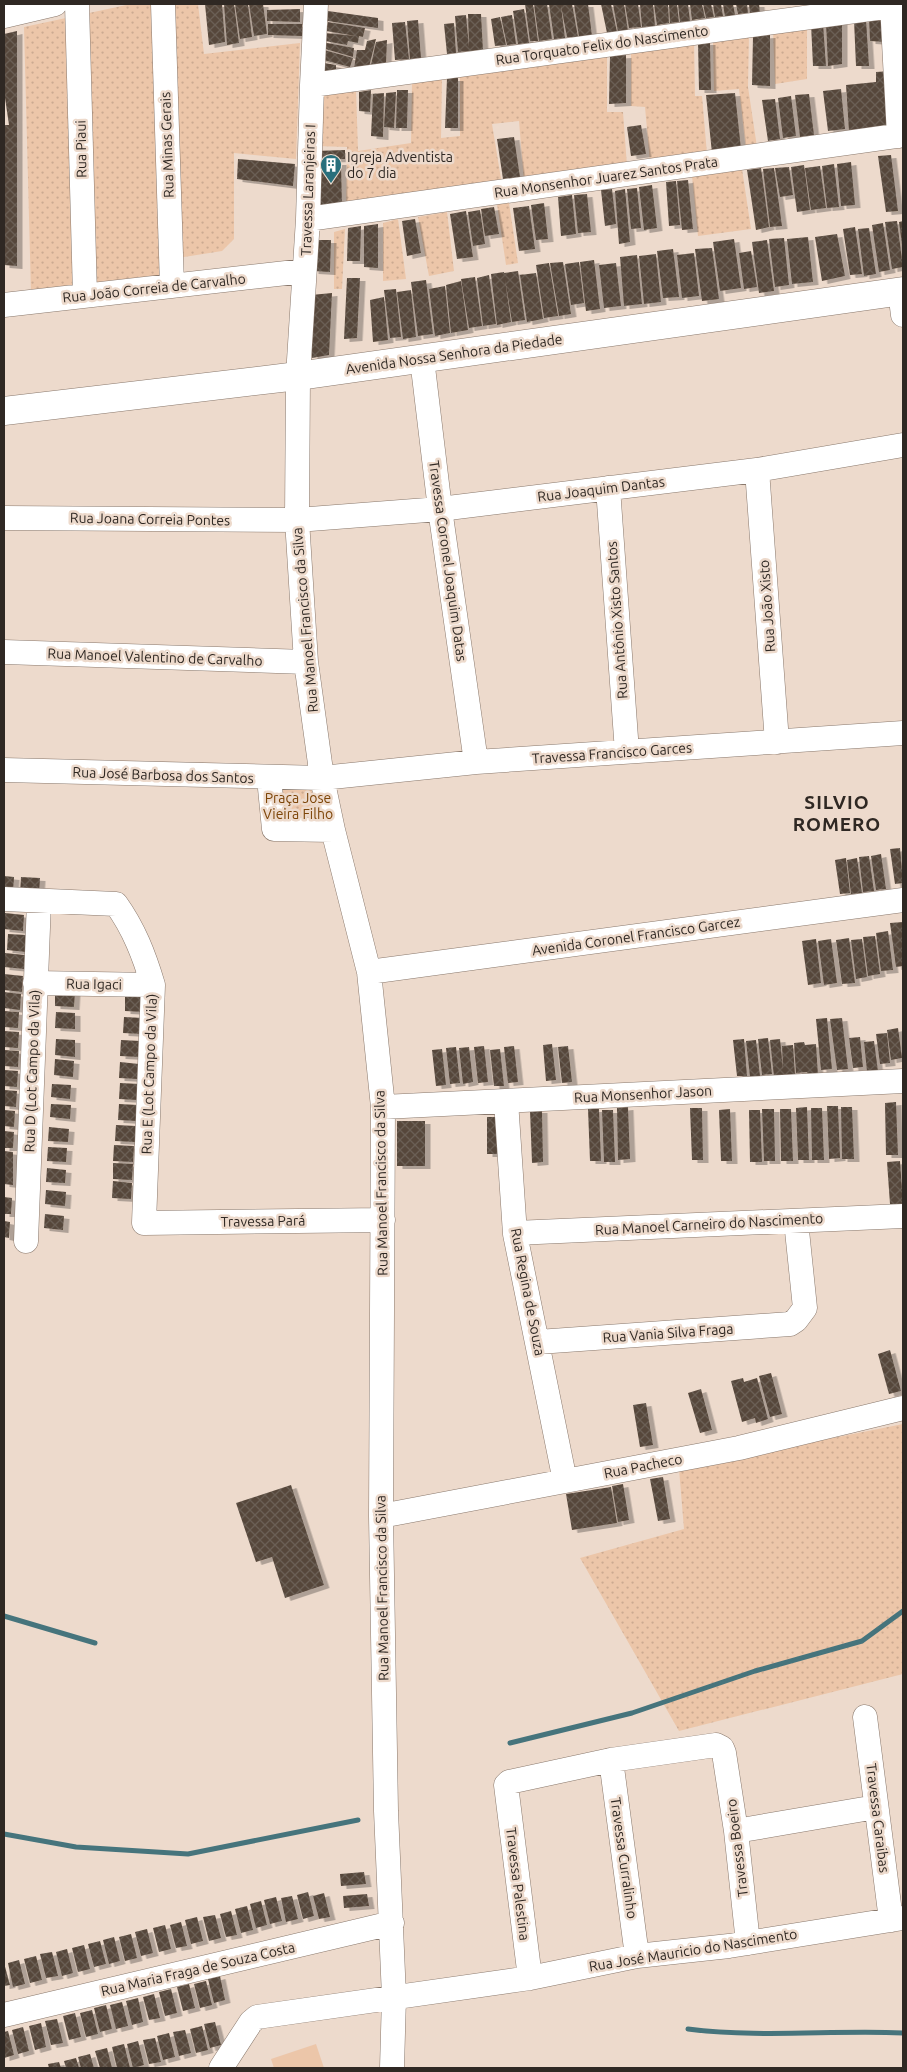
<svg xmlns="http://www.w3.org/2000/svg" width="907" height="2072" font-family="Ubuntu,sans-serif">
	<defs>
		<pattern id="green-dots" width="8" height="8" patternUnits="userSpaceOnUse" patternTransform="scale(1.25)"><rect width="8" height="8" fill="#ecc6a9"/><path d="M2 2h.1M6 6h.1" fill="none" stroke="#cbaa91" stroke-width="1.8" stroke-linecap="round"/></pattern>
		<pattern id="building-cross-hatch" width="8" height="8" patternUnits="userSpaceOnUse" patternTransform="scale(1.25)"><rect width="8" height="8" fill="#56473b"/><path d="M0 0l8 8M0 8l8-8" fill="none" stroke="#6b5f55"/></pattern>
		<filter id="shadow"><feDropShadow dx="5.5" dy="3" stdDeviation="0" flood-color="#0004"/></filter>
	</defs>
	<rect width="100%" height="100%" fill="#eddacc"/>
	<path fill="url(#green-dots)" d="M131 4H198L204 54 300 43 296 159 234 153V239L222 251 165 260 167 280 31 293 24 27Z
		M807 26V79L775 84 773 29Z
		M749 34 748 87 757 147 746 149 739 89 714 91 713 39Z
		M694 39 695 96H702L707 154 650 163 645 107 631 106V51Z
		M607 52V112H623L627 166 524 182 519 121 492 124 502 185 346 211 347 147 315 146V91L356 90 358 151 411 143 412 83 442 78 441 138 460 136V72Z
		M742 169 751 229 698 236 692 176Z
		M509 203 518 263 506 265 497 204Z
		M447 212 454 271 429 276 418 217Z
		M398 219 406 279 383 281V223Z
		M345 229 342 289H334V232Z
		M274 785 317 787 323 826 278 825Z
		M903 1424V1674L679 1731 580 1558 684 1529 679 1469Z"/>
	<path fill="#ecc6a9" d="M316 2044 324 2068H274L271 2059Z"/>
	<g fill="none" stroke-linecap="round" stroke-linejoin="round">
		<path stroke="#46747c" stroke-width="5" d="M4 1616 95 1643
			M510 1743 632 1713 755 1671 862 1641 903 1611
			M4 1834 76 1847 188 1854 358 1820
			M688 2029C760 2038 831 2030 903 2033"/>
	</g>
	<path fill="url(#building-cross-hatch)" filter="url(#shadow)" d="M205 4H222L225 42 209 45Z
		M224 4H234L239 43 227 45Z
		M235 4H248L252 37 240 39Z
		M249 4H263L267 34 254 36Z
		M525 4H533L538 41H530Z
		M534 4H547L552 39 539 41Z
		M549 4H572L578 37H567L561 6 565 38 554 39Z
		M574 4H588L592 36 579 37Z
		M601 4H611L617 32 607 33Z
		M613 4H624L628 31 618 32Z
		M625 4H638L641 27 629 28Z
		M640 4H653L655 26 642 27Z
		M654 4H668L669 23 657 25Z
		M669 4H677L679 22 670 23Z
		M678 4H688L690 21 680 22Z
		M690 4H702L705 18 692 20Z
		M703 4H711L714 17 706 18Z
		M713 4H721L723 16 715 17Z
		M723 4H733L735 15 725 17Z
		M736 4H747L748 13 738 14Z
		M749 4H759L760 13 750 14Z
		M300 9V22L267 21V10Z
		M524 9 529 43 518 44 513 11Z
		M328 11 378 18V28L327 21Z
		M468 14H481L483 50 458 52 455 16 466 15 469 47Z
		M512 15 516 44 507 45 501 17Z
		M500 17 506 45 495 46 491 19Z
		M869 17H882L885 42 870 41Z
		M866 19 869 66H856L854 20Z
		M418 20 421 58 410 59 407 21Z
		M842 21V64L828 66 826 23Z
		M328 22 365 28 363 37 359 36 358 43 348 41 347 45 325 41V33L356 36 326 31Z
		M405 22 409 59 395 60 392 23Z
		M454 23 456 53 447 54 444 24Z
		M823 23 826 66H813L811 24Z
		M268 24H302V36L268 35Z
		M17 31V266L4 265V125H9L4 91V34Z
		M770 35V86L752 85 753 36Z
		M376 39 369 67 354 68 357 50H365L367 41Z
		M387 40 386 64 371 65 376 42Z
		M322 42 354 48 353 57 322 48Z
		M698 42H710L711 90H699Z
		M321 49 353 58 350 67 320 59Z
		M626 55V103L609 104 610 56Z
		M319 62 336 65V72L318 75Z
		M890 71 894 130 849 132 846 85 876 82V72Z
		M447 78H458V128H445Z
		M841 89 845 129 828 131 823 91Z
		M371 90 370 112 359 111V92Z
		M397 90H408L407 128H396Z
		M396 92 394 128 384 127 386 93Z
		M384 93 383 137 371 136 373 94Z
		M735 93 741 149 712 153 706 95Z
		M809 94 814 135 800 137 795 95Z
		M791 96 796 136 783 138 778 98Z
		M775 99 780 139 768 141 762 100Z
		M641 125 646 154 631 156 627 127Z
		M514 137 520 177 503 179 497 139Z
		M345 150V159L316 160 315 151Z
		M891 155 898 211 886 212 878 156Z
		M238 159 295 164 293 186 237 179Z
		M321 162H341L342 206H321Z
		M851 162 855 205 841 206 837 164Z
		M834 164 839 207 827 208 822 166Z
		M804 165 810 210 797 212 791 167Z
		M820 166 826 208 811 210 805 168Z
		M789 167 793 195 780 197 775 168Z
		M761 168 769 227 756 230 747 170Z
		M774 168 782 226 770 227 763 169Z
		M688 180 693 229 682 230 677 181Z
		M676 181 680 225 669 226 666 182Z
		M652 185 657 228 644 230 639 187Z
		M637 188 641 228 631 229 627 189Z
		M612 189 616 224 605 226 601 190Z
		M625 189 630 242 619 244 615 191Z
		M587 194 591 232 578 233 574 195Z
		M572 195 576 234 561 236 558 197Z
		M544 203 548 239 536 240 531 205Z
		M529 206 535 249 519 251 513 208Z
		M494 207 499 234 485 236 481 209Z
		M480 210 485 244 473 246 468 212Z
		M466 211 473 257 457 259 450 214Z
		M415 219 421 253 407 256 402 221Z
		M897 221 903 267 892 269 885 222Z
		M903 221V245H902L899 222Z
		M883 223 890 270 879 272 872 225Z
		M378 224V268L364 267V226Z
		M361 226 360 261H347L348 228Z
		M855 227 862 274 850 275 843 229Z
		M869 228 876 274 864 276 858 229Z
		M837 234 845 276 822 281 815 237Z
		M808 237 813 282 792 284 787 239Z
		M784 238 789 285 775 287 769 239Z
		M734 239 741 288 720 291 713 242Z
		M314 240H331L330 272 313 271Z
		M767 240 774 291 759 293 752 242Z
		M712 248 719 299 702 301 695 249Z
		M673 249 679 297 663 298 657 251Z
		M751 251 757 287 744 289 739 253Z
		M694 253 699 296 682 298 677 255Z
		M656 254 661 302 644 304 639 256Z
		M637 255 642 304 624 306 620 257Z
		M594 260 600 309 586 311 580 262Z
		M563 262 571 314 559 316 550 263Z
		M579 262 584 303 571 305 565 264Z
		M549 263 558 316 544 318 536 265Z
		M616 263 621 306 604 308 599 265Z
		M518 271 525 320 512 322 504 273Z
		M504 272 511 322 497 325 491 274Z
		M536 273 543 319 527 322 520 275Z
		M489 275 496 324 483 326 477 278Z
		M475 277 482 326 469 328 461 279Z
		M347 278H360L357 338 344 339Z
		M426 280 433 334 418 336 411 282Z
		M461 281 468 330 451 333 446 285Z
		M445 286 450 333 435 336 429 289Z
		M396 289 401 337 390 338 384 290Z
		M411 290 416 337 403 339 397 292Z
		M332 293 329 355 312 358 311 295Z
		M384 297 388 340 373 342 370 300Z
		M900 848 903 883 895 884 890 849Z
		M881 854 886 889 876 890 871 856Z
		M869 856 874 891 863 892 859 857Z
		M846 858 850 893 840 894 835 860Z
		M857 858 862 893 851 894 847 860Z
		M4 876 14 877 13 893 4 892Z
		M21 877 40 878 39 894 20 893Z
		M5 913 24 915 23 931 4 929Z
		M903 922V966L896 967 890 923Z
		M888 931 893 970 881 971 876 933Z
		M8 934 27 935 26 952 7 950Z
		M875 936 880 974 868 976 863 937Z
		M849 938 855 983 842 984 836 940Z
		M816 939 821 983 808 985 802 941Z
		M831 939 837 983 824 985 818 941Z
		M862 939 867 977 856 979 851 940Z
		M5 953 25 955 24 969 4 967Z
		M4 974 23 976 22 992 4 990Z
		M55 990 75 991 74 1007 55 1006Z
		M4 992 21 994 20 1010 4 1008Z
		M125 995 145 996 144 1012 125 1011Z
		M4 1011 19 1012 18 1028 4 1027Z
		M56 1012 75 1013V1029L55 1028Z
		M124 1017 143 1018 142 1034 123 1033Z
		M827 1018 832 1069 821 1070 816 1019Z
		M842 1018 848 1069 837 1070 830 1019Z
		M898 1028 902 1058 891 1060 887 1030Z
		M4 1031 19 1032 18 1048 4 1047Z
		M887 1033 890 1063 880 1064 876 1034Z
		M860 1037 863 1067 853 1068 849 1038Z
		M768 1038 772 1074 762 1075 758 1039Z
		M56 1039 75 1040V1057L55 1055Z
		M744 1039 747 1076H737L733 1040Z
		M780 1039 783 1069 782 1046 793 1045 795 1075 774 1077 770 1040Z
		M121 1040 140 1041 139 1057 120 1056Z
		M756 1040 760 1076 750 1077 746 1041Z
		M874 1041 878 1071 867 1072 864 1042Z
		M804 1042 805 1045 816 1044 818 1075H808L807 1072 796 1073 794 1043Z
		M552 1044 556 1080 546 1081 543 1045Z
		M484 1046 488 1082 478 1083 474 1047Z
		M514 1046 518 1082 508 1083 504 1047Z
		M568 1046 572 1082 562 1083 558 1047Z
		M456 1047 460 1083 450 1084 446 1048Z
		M469 1047 473 1082 463 1084 459 1048Z
		M442 1049 446 1085 436 1086 432 1050Z
		M500 1049 504 1086H494L490 1050Z
		M4 1050 19 1051 18 1067 4 1066Z
		M55 1059 74 1061 73 1077 54 1075Z
		M120 1062 139 1064 138 1079 119 1078Z
		M4 1070 18 1071 17 1087 4 1086Z
		M120 1083 140 1084 138 1100 119 1099Z
		M52 1084 71 1085 70 1099 51 1097Z
		M4 1090 17 1091 16 1107 4 1106Z
		M896 1102 898 1155H886L885 1103Z
		M51 1104 71 1105 70 1119 50 1117Z
		M119 1104 138 1105 137 1121 118 1120Z
		M827 1106H838L840 1158 829 1159Z
		M628 1107 630 1159 618 1160 617 1108Z
		M807 1107 809 1160H798L796 1108Z
		M841 1107H852L854 1159H842Z
		M690 1108H702L703 1160H692Z
		M811 1108H822L824 1160H812Z
		M588 1109H599L601 1161H590Z
		M730 1109 732 1161H721L719 1110Z
		M762 1109H774L775 1161H764Z
		M780 1109H791L793 1161H781Z
		M4 1110 15 1111 14 1127 4 1126Z
		M530 1110H542L543 1162 532 1163Z
		M602 1110H613L615 1162H604Z
		M749 1110H760L762 1162H750Z
		M487 1117H497V1154H487Z
		M397 1121H425V1166H397Z
		M116 1125 136 1126 135 1142 115 1141Z
		M49 1127 69 1129 68 1142 48 1141Z
		M4 1131 14 1132 13 1148H4Z
		M114 1145 134 1146 133 1162 113 1161Z
		M48 1147 67 1148 66 1162 47 1161Z
		M4 1151 13 1152V1185L4 1184Z
		M900 1161 903 1204H890L887 1162Z
		M113 1163 133 1164 132 1180 113 1179Z
		M47 1168 66 1170 65 1183 46 1182Z
		M113 1181 132 1183 131 1199 112 1198Z
		M46 1190 66 1192 65 1206 45 1204Z
		M4 1197 12 1198 11 1214H4Z
		M45 1214 64 1216 63 1230 44 1228Z
		M4 1221 10 1222 9 1238 4 1237Z
		M890 1350 901 1391 889 1394 878 1354Z
		M771 1373 782 1414 770 1417 759 1376Z
		M743 1378 744 1382 757 1378 768 1419 756 1423 755 1418 742 1422 731 1381Z
		M701 1389 712 1430 700 1433 688 1393Z
		M646 1403 653 1445 640 1447 633 1405Z
		M663 1477 670 1519 658 1521 650 1479Z
		M623 1484 629 1520 618 1522 612 1486Z
		M291 1485 324 1585 285 1598 272 1557 256 1562 236 1503Z
		M611 1487 617 1523 572 1530 566 1494Z
		M364 1872 366 1884 341 1886 340 1874Z
		M308 1892 314 1916 303 1919 297 1895Z
		M324 1893 330 1917 319 1919 313 1896Z
		M367 1894 369 1906 344 1908 343 1896Z
		M292 1896 298 1919 286 1922 281 1898Z
		M276 1897 282 1921 270 1924 264 1900Z
		M261 1901 267 1925 256 1928 250 1904Z
		M247 1906 253 1930 241 1933 235 1909Z
		M231 1911 237 1935 226 1937 220 1914Z
		M215 1915 221 1938 209 1941 203 1917Z
		M197 1917 203 1941 191 1944 185 1920Z
		M181 1922 187 1946 176 1948 170 1925Z
		M165 1925 171 1949 159 1952 153 1928Z
		M147 1929 153 1953 141 1956 135 1932Z
		M131 1934 137 1958 125 1961 119 1937Z
		M114 1937 120 1961 109 1964 103 1940Z
		M100 1941 106 1964 94 1967 88 1944Z
		M84 1945 90 1969 78 1972 72 1948Z
		M67 1949 73 1973 62 1976 56 1952Z
		M52 1952 58 1976 46 1978 40 1954Z
		M36 1956 42 1980 30 1983 24 1959Z
		M19 1960 25 1984 13 1987 8 1963Z
		M4 1963 10 1985 4 1986Z
		M220 1976 225 2000 214 2003 208 1979Z
		M206 1981 212 2005 200 2008 194 1984Z
		M189 1984 195 2008 183 2011 177 1987Z
		M171 1989 177 2013 165 2016 159 1992Z
		M154 1994 160 2018 149 2020 143 1997Z
		M138 1998 143 2022 132 2025 126 2001Z
		M122 2002 128 2026 116 2029 110 2005Z
		M106 2005 112 2029 100 2032 94 2008Z
		M92 2010 98 2034 86 2037 80 2013Z
		M75 2013 81 2037 69 2040 63 2016Z
		M57 2019 63 2043 51 2045 45 2021Z
		M215 2022 221 2045 210 2048 204 2024Z
		M41 2023 46 2047 35 2050 29 2026Z
		M202 2026 208 2050 196 2053 190 2029Z
		M23 2027 29 2051 18 2054 12 2030Z
		M185 2030 191 2053 179 2056 173 2032Z
		M8 2031 14 2055 4 2058V2032Z
		M169 2033 175 2057 163 2060 157 2036Z
		M155 2038 161 2062 149 2064 143 2040Z
		M138 2041 144 2065 133 2068 127 2044Z
		M124 2044 130 2068H117L112 2047Z
		M107 2048 112 2068H100L95 2051Z
		M90 2054 94 2068H81L78 2057Z
		M76 2058 79 2068H66L64 2061Z
		M59 2062 61 2068H49L48 2064Z"/>
	<g fill="none" stroke-linecap="round" stroke-linejoin="round">
		<g stroke="#89786c" stroke-width="25">
			<path id="minor" d="M77 4 85 295
				M163 4 172 286
				M316 4 312 85 308 219 298 376 297 520 306 662 322 778 333 830 369 972 383 1107 381 1516 386 1811 394 1997 392 2068
				M892 4 899 136
				M4 16 55 4
				M312 85 892 6
				M308 219 903 135
				M900 291 903 315
				M4 305 304 271
				M422 359 440 509 476 762
				M757 470 777 742
				M608 488 627 752
				M4 518 297 520 440 509 757 470 903 445
				M4 652 306 662
				M4 770 322 778 476 762 903 733
				M269 778 274 829 333 830
				M4 899 116 904C134 929 144 955 153 985L144 1223 383 1220
				M369 972 903 900
				M35 983 153 985
				M506 1101 515 1234 565 1481
				M383 1107 903 1081
				M515 1233 903 1216
				M26 1241 39 901
				M538 1342 790 1324 796 1320 805 1308 796 1221
				M381 1516 739 1448 903 1408
				M865 1717 891 1920
				M611 1760 637 1956
				M736 1831 876 1807
				M530 1978 506 1785 509 1782 611 1760 716 1745 722 1748 724 1753 736 1831 748 1943
				M4 2015 392 1923
				M221 2068 251 2022 257 2017 530 1978 637 1956 729 1946 903 1918"/>
		</g>
		<g stroke="#89786c" stroke-width="29">
			<path id="major" d="M4 411 298 376 903 291"/>
		</g>
		<use href="#minor" stroke="#fff" stroke-width="24"/>
		<use href="#major" stroke="#fff" stroke-width="28"/>
	</g>
	<defs>
		<g id="building-pin" transform="scale(1.125)"><path d="M0 17L-7.5 6A9.5 9.5 0 1 1 7.5 6Z" fill="#286f7c" stroke="#eddacc"/><path d="M-4-6H4V6H1V3H-1V6H-4ZM-2.5-4.3h1.7v1.8h-1.7ZM.8-4.3h1.7v1.8H.8ZM-2.5-1h1.7V.8h-1.7ZM.8-1h1.7V.8H.8Z" fill="#fff"/></g>
	</defs>
	<g fill-rule="evenodd">
		<use href="#building-pin" x="331" y="165"/>
	</g>
	<g text-anchor="middle" stroke-width="5" stroke-linejoin="round" paint-order="stroke">
		<g font-size="14" fill="#2f2823" stroke="#eddacc">
			<text transform="translate(602 45) rotate(-8)" y="5">Rua Torquato Felix do Nascimento</text>
			<text transform="translate(167 145) rotate(-92)" y="5">Rua Minas Gerais</text>
			<text transform="translate(81 149) rotate(-91)" y="5">Rua Piaui</text>
			<text transform="translate(606 177) rotate(-8)" y="5">Rua Monsenhor Juarez Santos Prata</text>
			<text transform="translate(308 190) rotate(-88)" y="5">Travessa Laranjeiras I</text>
			<text transform="translate(154 288) rotate(-6)" y="5">Rua João Correia de Carvalho</text>
			<text transform="translate(454 354) rotate(-8)" y="5">Avenida Nossa Senhora da Piedade</text>
			<text transform="translate(601 489) rotate(-7)" y="5">Rua Joaquim Dantas</text>
			<text transform="translate(150 519) rotate(1)" y="5">Rua Joana Correia Pontes</text>
			<text transform="translate(448 561) rotate(82)" y="5">Travessa Coronel Joaquim Datas</text>
			<text transform="translate(767 606) rotate(-94)" y="5">Rua João Xisto</text>
			<text transform="translate(305 620) rotate(-95)" y="5">Rua Manoel Francisco da Silva</text>
			<text transform="translate(617 620) rotate(-94)" y="5">Rua Antônio Xisto Santos</text>
			<text transform="translate(155 657) rotate(2)" y="5">Rua Manoel Valentino de Carvalho</text>
			<text transform="translate(612 753) rotate(-4)" y="5">Travessa Francisco Garces</text>
			<text transform="translate(163 775) rotate(2)" y="5">Rua José Barbosa dos Santos</text>
			<text transform="translate(636 936) rotate(-8)" y="5">Avenida Coronel Francisco Garcez</text>
			<text transform="translate(94 984) rotate(1)" y="5">Rua Igaci</text>
			<text transform="translate(32 1071) rotate(-88)" y="5">Rua D (Lot Campo da Vila)</text>
			<text transform="translate(149 1074) rotate(-88)" y="5">Rua E (Lot Campo da Vila)</text>
			<text transform="translate(643 1094) rotate(-3)" y="5">Rua Monsenhor Jason</text>
			<text transform="translate(381 1183) rotate(-91)" y="5">Rua Manoel Francisco da Silva</text>
			<text transform="translate(263 1221) rotate(-1)" y="5">Travessa Pará</text>
			<text transform="translate(709 1224) rotate(-3)" y="5">Rua Manoel Carneiro do Nascimento</text>
			<text transform="translate(528 1292) rotate(79)" y="5">Rua Regina de Souza</text>
			<text transform="translate(668 1333) rotate(-4)" y="5">Rua Vania Silva Fraga</text>
			<text transform="translate(643 1466) rotate(-11)" y="5">Rua Pacheco</text>
			<text transform="translate(382 1588) rotate(-91)" y="5">Rua Manoel Francisco da Silva</text>
			<text transform="translate(878 1818) rotate(83)" y="5">Travessa Caraibas</text>
			<text transform="translate(737 1848) rotate(-97)" y="5">Travessa Boeiro</text>
			<text transform="translate(624 1858) rotate(82)" y="5">Travessa Curralinho</text>
			<text transform="translate(518 1884) rotate(83)" y="5">Travessa Palestina</text>
			<text transform="translate(693 1950) rotate(-9)" y="5">Rua José Mauricio do Nascimento</text>
			<text transform="translate(198 1969) rotate(-13)" y="5">Rua Maria Fraga de Souza Costa</text>
		</g>
		<g font-size="14" fill="#2f2823" stroke="#eddacc" text-anchor="start">
			<text x="347" y="162">Igreja Adventista<tspan x="347" dy="16">do 7 dia</tspan></text>
		</g>
		<g font-size="14" fill="#7d4508" stroke="#eddacc">
			<text x="298" y="803">Praça Jose<tspan x="298" dy="16">Vieira Filho</tspan></text>
		</g>
		<g font-size="19" font-weight="bold" letter-spacing="1" fill="#2f2823" stroke="#eddacc">
			<text x="837" y="809">SILVIO<tspan x="837" dy="22">ROMERO</tspan></text>
		</g>
	</g>
	<rect width="907" height="2072" fill="none" stroke="#2f2823" stroke-width="10"/>
</svg>
